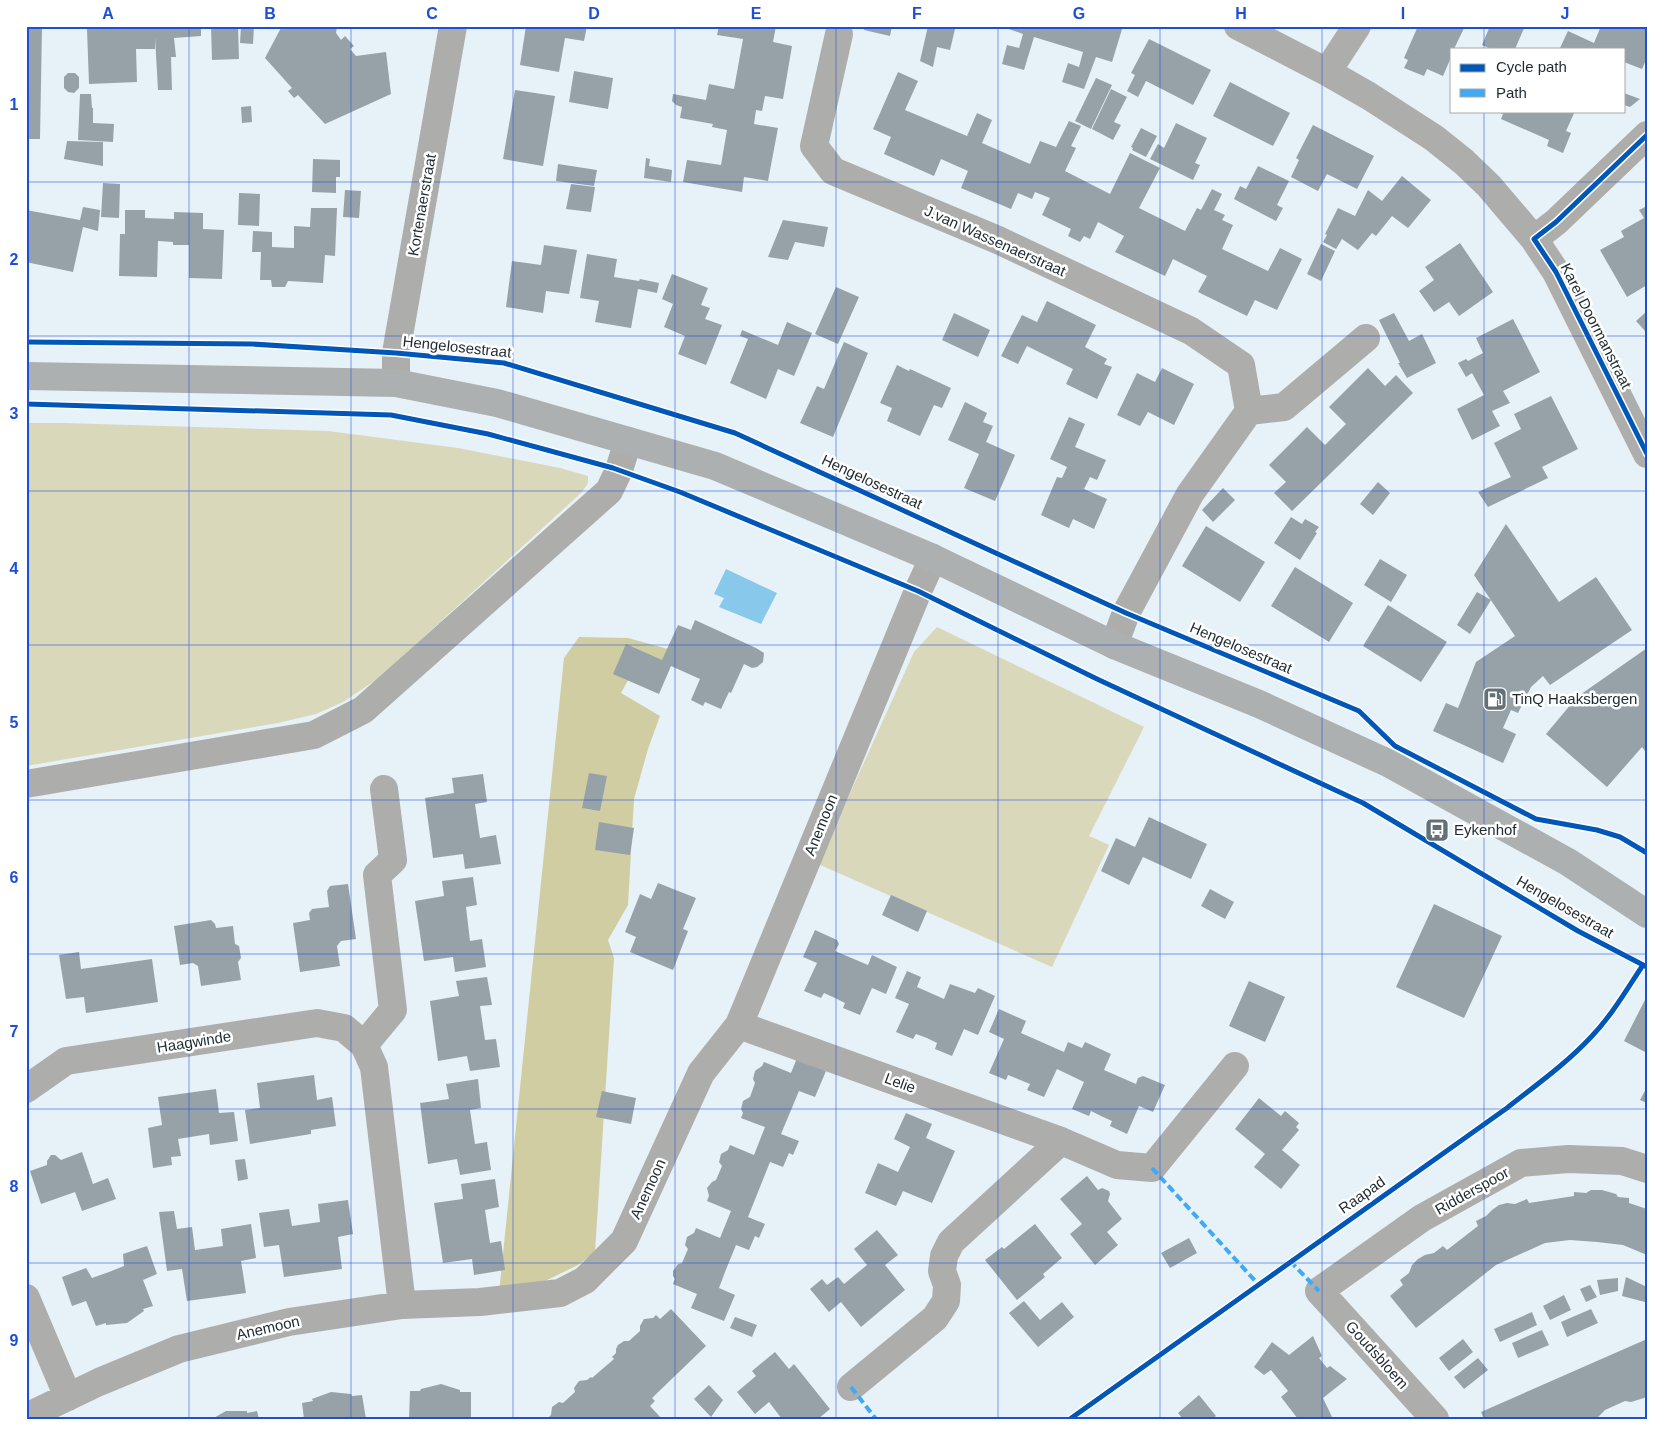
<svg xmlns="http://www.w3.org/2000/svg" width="1673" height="1445" font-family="Helvetica,sans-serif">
	<rect width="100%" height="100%" fill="#e6f1f8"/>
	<path fill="#d9d8ba" d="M26 423H64L328 431 458 448 560 468 588 476V483L582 492 379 678 343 702 316 714 278 723 26 766Z
		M937 627 1144 727 1089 836 1109 845 1052 967 818 864 914 652Z"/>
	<path fill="#d1cda2" d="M579 637 628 638 668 649 658 676 637 664 621 693 660 716 648 749 634 799 628 905 608 940 614 958 595 1252 578 1265 541 1283 499 1293 564 658Z"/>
	<path fill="#88c8ea" d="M726 569 777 593 761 624 719 607 724 598 714 594Z"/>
	<path fill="#97a1a8" d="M26 26H42L40 139H26Z
		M135 26H201V36L174 38 176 57H171L172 90H158L155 37V49H136L137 82 89 84 87 29 135 28Z
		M211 26H238L239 59 212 60Z
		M241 26H254L253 44 240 43Z
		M282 26H337L336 33 341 40 345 36 354 46 350 49 356 56 386 52 391 94 325 124 298 95 294 98 288 91 292 88 265 58Z
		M526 26H587L584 41 565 38 559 72 520 65Z
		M719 26H776L773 42 792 46 783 99 765 96 762 111 756 110 754 124 778 128 768 181 744 177 742 192 683 182 687 160 721 165 727 130 712 127 713 124 680 118 682 107 676 105 672 101 673 94 706 100 709 84 734 89 743 39 717 35Z
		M865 26H892L890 36 864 30Z
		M928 26H942L955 29 950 50 937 47 933 67 920 61Z
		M1000 26H1123L1112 62 1096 57 1084 89 1062 82 1068 63 1079 67 1083 52 1034 37 1024 70 1002 64 1007 45 1019 48 1023 34Z
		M1418 26H1465L1454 49H1452V55L1443 76 1427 69 1424 76 1404 68 1408 60 1404 58Z
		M1490 26H1525L1515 49H1491L1482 45Z
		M1601 26H1647V58L1642 69 1624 62V49L1560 48 1568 31 1594 43Z
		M1149 39 1211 70 1193 105 1146 81 1138 97 1127 91 1135 75 1131 73Z
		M574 71 613 78 608 109 569 102Z
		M898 72 918 81 905 110 967 136 977 113 992 120 982 143 1030 164 1040 141 1056 147 1069 121 1081 126 1071 146 1076 148 1065 171 1110 194 1130 153 1160 168 1139 208 1185 231 1197 208 1201 210 1212 189 1222 194 1214 210 1225 215 1222 220 1233 225 1222 249 1268 271 1280 248 1302 259 1277 310 1255 300 1247 316 1198 292 1207 276 1173 259 1165 276 1115 252 1124 236 1098 222 1090 239 1084 236 1080 242 1068 236 1071 229 1042 215 1050 198 1035 192 1032 199 1018 193 1011 209 961 188 968 171 941 159 934 176 884 154 891 137 873 129Z
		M68 73H75L79 77V88L74 93 68 92 64 88V77Z
		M1096 78 1112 85 1091 129 1075 121Z
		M1230 82 1290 113 1273 146 1213 116Z
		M1111 89 1127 97 1114 122 1121 125 1113 140 1092 129Z
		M515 90 555 96 543 166 503 159Z
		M1624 93 1640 99 1630 107 1624 105Z
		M80 94H91L92 108H93V123L114 124 113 142 78 140Z
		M251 106 252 122 242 123 241 107Z
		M1495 111H1575L1566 131 1571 133 1563 153 1547 146 1549 140 1501 119 1503 114Z
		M1176 123 1207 138 1195 163 1200 165 1193 180 1150 159 1158 144 1164 148Z
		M1313 125 1374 156 1357 189 1327 174 1318 191 1291 177 1299 160 1296 158Z
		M1141 128 1157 136 1146 157 1132 150 1133 148 1131 147Z
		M67 141 103 142V166L64 159Z
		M646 158 650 159 649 166 672 170 671 182 644 178Z
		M313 159 340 160V177H336V193L312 192Z
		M558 164 597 170 594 186 556 181Z
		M1258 166 1289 181 1277 205 1283 208 1276 221 1234 199 1240 186 1246 189Z
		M1402 176 1431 200 1408 228 1392 216 1376 236 1372 233 1358 250 1342 239 1336 249 1323 242 1327 235 1325 234 1338 208 1355 216 1368 190 1382 201Z
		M103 183 120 184 119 218 101 217Z
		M571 184 595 187 591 212 566 209Z
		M345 190 361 191 359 218 343 217Z
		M239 193 260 194 259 226 238 225Z
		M1647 206V285L1627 297 1600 250 1624 237 1621 231 1644 218 1639 210Z
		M83 207 100 210 98 231 83 227 73 272 26 262V210L80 220Z
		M311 208H337L335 256 325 255 323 283 288 281 285 287H272L271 280H260L261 252H252L253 231 272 232V247L294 248V226L310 227Z
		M125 210H145V218L174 219V212L203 213V229L224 230 222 279 189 278V245H173V242L158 241 157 277 119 276 120 234H125Z
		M783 220 828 227 824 247 795 242 788 260 768 257Z
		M1460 243 1493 292 1459 316 1449 302 1434 312 1419 291 1434 280 1425 267Z
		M1321 244 1335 251 1321 281 1307 274Z
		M544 245 577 250 569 294 546 291 543 313 506 307 512 261 541 265Z
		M587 254 617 259 614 277 639 281 640 279 659 283 657 293 638 289 631 328 595 322 599 301 580 298Z
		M672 274 708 288 701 305 710 308 705 319 722 325 706 365 678 354 685 336 664 327 673 304 662 299Z
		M836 287 859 297 838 344 815 334Z
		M1047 301 1096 325 1085 347 1107 359 1104 364 1112 367 1097 399 1066 384 1073 369 1027 346 1018 364 1001 356 1022 315 1037 322Z
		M1647 311V331L1646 332 1636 321Z
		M954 313 990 330 978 357 942 340Z
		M1394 313 1409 341 1422 334 1436 363 1407 378 1398 363H1400L1379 320Z
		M1513 319 1540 372 1503 391 1510 403 1492 411 1500 426 1472 440 1457 409 1484 395 1472 373 1466 377 1458 363 1466 359 1468 361 1483 353 1476 338Z
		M787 322 812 333 794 376 778 369 766 399 730 383 748 339 740 336 742 330 778 345Z
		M844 342 868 353 833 437 800 423 817 386 824 389Z
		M897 365 909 371 910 369 951 388 942 408 934 405 920 436 887 421 892 408 880 403Z
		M1162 368 1194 384 1174 425 1148 412 1140 426 1117 415 1137 373 1155 382Z
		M1368 368 1385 386 1396 375 1413 393 1292 511 1274 493 1286 482 1269 465 1307 427 1325 445 1346 424 1329 407Z
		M1551 396 1578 449 1542 467 1548 478 1488 507 1478 492 1511 477 1494 443 1521 429 1514 414Z
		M965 402 987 413 983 422 993 426 986 442 1015 455 995 501 964 488 979 454 948 440Z
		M1069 417 1085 424 1075 447 1106 460 1097 480 1090 477 1084 489 1107 499 1094 529 1073 519 1069 528 1041 515 1057 477 1062 478 1067 467 1050 459Z
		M1378 482 1390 493 1373 515 1360 504Z
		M1223 488 1235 500 1213 522 1202 510Z
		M1291 517 1302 524 1305 519 1319 527 1315 532 1317 533 1300 560 1274 543Z
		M1506 524 1559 602 1596 577 1632 630 1550 685 1543 676 1531 687 1518 713 1511 710 1503 728 1516 734 1503 763 1433 731 1446 703 1458 708 1476 662 1515 636 1474 575Z
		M1206 526 1265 562 1240 602 1182 566Z
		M1380 559 1407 575 1391 602 1364 585Z
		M1295 567 1353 603 1329 642 1271 606Z
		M1477 592 1491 600 1470 634 1457 625Z
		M1388 605 1447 642 1421 682 1363 646Z
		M695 620 756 648 764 653 763 662 757 667 752 668 744 664 731 693 729 692 721 709 705 702 703 706 691 700 700 679 671 666 659 694 613 674 626 644 662 660 678 625 691 630Z
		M1647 648V750L1645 751 1642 747 1607 787 1546 734 1577 697Z
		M589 773 607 776 600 811 582 808Z
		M483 774 487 802 475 804 480 838 496 835 501 864 465 869 463 854 433 858 425 798 454 793 452 778Z
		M1149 817 1207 844 1191 879 1143 857 1129 885 1101 871 1116 838 1135 847Z
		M599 822 634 828 630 855 595 850Z
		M473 877 477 905 466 907 470 941 482 939 486 967 455 972 453 957 424 961 415 901 444 896 442 881Z
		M658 883 696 898 683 929 688 931 673 970 630 952 636 937 625 932 640 894 651 899Z
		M348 884 356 939 341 941 337 946 340 966 300 972 293 923 310 920 309 913 312 909 329 907 327 891 330 886Z
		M1210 889 1234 902 1225 919 1201 906Z
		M891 895 927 911 918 932 882 915Z
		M1434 904 1502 936 1464 1018 1396 987Z
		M211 920 215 924 216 928 233 926 235 944 239 946 241 958 238 962 241 980 201 986 198 966 193 963 180 965 174 926Z
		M815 930 837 940 839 944 835 951 868 965 872 955 897 967 886 994 872 988 860 1015 843 1008 845 1003 835 998 824 993 821 998 804 991 817 963 803 957Z
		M79 952 81 969 152 959 158 1002 86 1013 84 997 66 999 59 955Z
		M907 971 921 977 917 987 944 999 950 984 975 993 978 988 995 996 978 1035 964 1029 952 1056 935 1049 937 1043 927 1038 916 1034 913 1039 896 1032 909 1004 895 998Z
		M487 977 492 1005 480 1006 485 1040 496 1039 500 1067 470 1071 467 1056 438 1061 430 1001 459 996 456 981Z
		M1249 981 1285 997 1265 1042 1229 1026Z
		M1647 996V1053L1624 1041Z
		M999 1009 1026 1021 1021 1033 1064 1052 1068 1042 1082 1048 1085 1042 1111 1054 1104 1070 1136 1084 1138 1078 1143 1076 1165 1085 1153 1112 1139 1106 1127 1134 1110 1126 1112 1121 1101 1116 1091 1111 1089 1116 1072 1109 1084 1082 1057 1069 1044 1097 1027 1090 1030 1084 1008 1075 1006 1080 989 1073 1004 1039 989 1032Z
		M797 1058 826 1071 815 1097 799 1091 781 1134 799 1141 793 1155 789 1153 783 1167 770 1162 748 1217 765 1224 759 1238 755 1236 749 1250 736 1245 725 1272 719 1288 735 1295 724 1321 691 1308 697 1294 673 1284 675 1279 673 1276V1271L678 1264 682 1263 688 1249 685 1245 687 1237 694 1233 696 1228 720 1238 731 1211 707 1201 709 1196 707 1188 712 1182 716 1180 722 1166 719 1162 721 1154 728 1150 730 1145 754 1155 765 1127 741 1118 743 1113 741 1109 743 1101 750 1097 755 1083 753 1079 755 1071 762 1066 764 1062 791 1073Z
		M314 1075 317 1100 332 1097 336 1126 311 1130V1134L250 1144 245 1110 260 1108 257 1083Z
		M478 1079 481 1108 470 1110 475 1144 487 1142 491 1170 460 1175 457 1159 428 1164 420 1103 449 1099 446 1084Z
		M1647 1087V1103L1640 1100Z
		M216 1089 219 1113 234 1112 238 1141 210 1145 209 1134 178 1139 181 1156 171 1157 172 1165 153 1168 148 1128 162 1125 158 1097Z
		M602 1091 636 1098 631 1124 596 1117Z
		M1259 1098 1281 1116 1285 1111 1299 1123 1296 1127 1299 1130 1282 1150 1300 1165 1281 1189 1254 1167 1265 1154 1235 1129Z
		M906 1113 932 1124 926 1138 955 1151 932 1203 903 1191 896 1206 865 1193 878 1163 898 1172 910 1147 894 1139Z
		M82 1152 93 1184 108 1178 116 1199 82 1211 75 1192 41 1204 30 1171 47 1165V1161L51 1155H55L61 1160Z
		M245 1159 248 1179 238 1181 235 1160Z
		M1087 1176 1098 1190 1102 1188 1109 1191 1110 1194 1108 1201 1122 1219 1107 1232 1118 1245 1095 1265 1070 1234 1082 1224 1060 1199Z
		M495 1179 499 1207 485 1210 490 1243 501 1241 505 1270 474 1275 472 1259 443 1263 434 1203 463 1199 461 1184Z
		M1591 1190H1602L1616 1194 1618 1197 1629 1198V1203L1647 1209V1255L1623 1245 1597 1242 1570 1240 1545 1243 1496 1265 1416 1328 1390 1296 1403 1285 1400 1280 1409 1273 1412 1265 1418 1259 1425 1255 1434 1253 1443 1246 1447 1250 1478 1226 1476 1221 1486 1216 1492 1210 1499 1205 1507 1203 1515 1204 1527 1199 1529 1203 1574 1196V1192L1586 1193Z
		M348 1200 353 1234 338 1237 342 1269 284 1277 279 1245 264 1247 259 1213 289 1209 292 1226 320 1222 318 1204Z
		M174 1211 177 1229 192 1227 195 1250 223 1246 221 1229 251 1224 256 1258 241 1261 246 1293 187 1301 182 1269 167 1271 159 1212Z
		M1035 1224 1062 1258 1043 1274 1045 1277 1017 1300 985 1260 1002 1247 1004 1249Z
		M877 1230 898 1255 885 1265 905 1290 861 1327 841 1302 829 1312 810 1289 822 1279 827 1285 838 1277 844 1284 867 1265 854 1249Z
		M1189 1238 1197 1253 1170 1268 1161 1253Z
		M147 1246 157 1274 143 1280 153 1306 143 1309 144 1311 127 1323 106 1325V1323L96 1326 86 1301 72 1306 62 1277 86 1268 92 1278 109 1272 124 1266 123 1254Z
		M1626 1277 1647 1287V1299L1645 1302 1622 1296Z
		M1618 1278V1291L1600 1295 1597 1280Z
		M1590 1285 1597 1297 1586 1302 1580 1289Z
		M1564 1295 1571 1310 1550 1320 1543 1306Z
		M1024 1301 1040 1320 1062 1302 1074 1317 1038 1347 1009 1313Z
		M671 1309 706 1346 652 1398 655 1401 650 1406 662 1419 651 1417 650 1419H547L551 1415 552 1407 559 1402 563 1403 575 1392 574 1388 579 1381 587 1380 591 1377 592 1378 614 1359 612 1357 616 1353V1349L618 1345 624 1341H629L640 1331V1326L644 1319 653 1318 656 1315 660 1319Z
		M1591 1309 1598 1323 1567 1337 1561 1322Z
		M1532 1312 1537 1325 1500 1342 1494 1329Z
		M735 1317 757 1325 752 1337 730 1328Z
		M1542 1330 1549 1345 1518 1358 1512 1343Z
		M1313 1336 1322 1356 1319 1358 1327 1368 1330 1366 1347 1379 1323 1398 1332 1417 1328 1419H1298L1281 1397 1288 1391 1271 1370 1264 1375 1254 1367 1272 1342 1289 1355Z
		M1463 1339 1473 1352 1449 1371 1439 1358Z
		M1647 1339V1396L1644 1398 1631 1402 1625 1401 1605 1410 1596 1419H1484L1481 1412Z
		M775 1352 789 1369 794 1364 830 1409 818 1419H782L769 1402 755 1414 737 1392 756 1376 752 1371Z
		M1478 1358 1488 1370 1464 1389 1454 1377Z
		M441 1384 460 1390V1392H471V1419H409L410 1391H420L421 1389Z
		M709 1385 723 1400 711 1417 694 1399Z
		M331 1392 351 1394 352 1396 362 1395 366 1419H304L302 1403 313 1401 312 1399Z
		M1199 1395 1216 1416 1212 1419H1183L1178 1413Z
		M226 1411H247V1413L257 1411 259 1419H212Z"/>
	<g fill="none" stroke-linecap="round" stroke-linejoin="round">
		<path stroke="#adaeab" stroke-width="28" d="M1238 26 1327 72 1369 96 1434 138 1464 162 1489 186 1534 239 1556 272 1647 454
			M839 34 814 146 833 171 998 240 1191 331 1241 365 1249 411
			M1327 72 1357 26
			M1534 239 1556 222 1647 135
			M396 383V353L453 26
			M1114 645 1126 613 1190 494 1249 411 1284 407 1366 338
			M26 784 314 735 363 710 609 491 619 470 628 441
			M739 1025 1061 1141 1117 1165 1152 1168 1235 1066
			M364 1045 393 1010 377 875 393 860 384 789
			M26 1089 66 1061 317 1023 344 1028 364 1045 374 1067 402 1305
			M26 1298 68 1397
			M851 1387 935 1318 946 1301 947 1285 942 1271 944 1256 951 1242 1061 1141
			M26 1417 99 1382 179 1349 289 1322 402 1305 480 1302 560 1293 585 1280 624 1241 701 1073 739 1025 918 591 933 558
			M1435 1419 1319 1291 1422 1218 1521 1163 1568 1159 1622 1161 1647 1169"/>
		<path stroke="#adb0b0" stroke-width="28" d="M26 376 396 383 497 403 715 466 933 558 1114 645 1259 704 1388 763 1568 862 1647 914"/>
		<path stroke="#3fa9f5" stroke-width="4" stroke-dasharray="8 4" stroke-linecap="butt" d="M1152 1168 1258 1284
			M1290 1261 1319 1291
			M851 1387 876 1419"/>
		<g stroke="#fff" stroke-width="8">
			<path id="cycleway" d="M1647 135 1556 222 1534 239 1556 272 1647 454
				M26 342 252 344 396 353 504 363 735 433 1126 613 1359 711 1395 746 1536 819 1597 830 1620 837 1647 853
				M26 404 391 415 488 434 613 468 680 492 918 591 1097 679 1363 803 1578 931 1647 967
				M1070 1419 1507 1108C1536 1085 1566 1064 1592 1036 1612 1015 1627 989 1643 965"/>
		</g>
		<use href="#cycleway" stroke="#0057b8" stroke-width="5"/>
	</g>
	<path fill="none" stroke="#1d4ed8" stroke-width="1" stroke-opacity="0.55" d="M189 26V1419M351 26V1419M513 26V1419M675 26V1419M836 26V1419M998 26V1419M1160 26V1419M1322 26V1419M1484 26V49M1484 111V1419M26 182H1647M26 336H1647M26 491H1647M26 645H1647M26 800H1647M26 954H1647M26 1109H1647M26 1263H1647"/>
	<defs>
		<g id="fuel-square" transform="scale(1.25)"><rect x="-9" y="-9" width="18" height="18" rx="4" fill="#637077" stroke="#fff"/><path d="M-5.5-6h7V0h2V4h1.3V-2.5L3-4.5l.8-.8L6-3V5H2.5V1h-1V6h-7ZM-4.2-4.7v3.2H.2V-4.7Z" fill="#fff"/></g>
		<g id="bus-square" transform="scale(1.25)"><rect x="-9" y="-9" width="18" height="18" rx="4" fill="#637077" stroke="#fff"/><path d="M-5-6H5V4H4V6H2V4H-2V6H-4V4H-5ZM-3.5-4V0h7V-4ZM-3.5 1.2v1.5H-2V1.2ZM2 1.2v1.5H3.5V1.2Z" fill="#fff"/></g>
	</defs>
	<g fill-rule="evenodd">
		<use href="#fuel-square" x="1495" y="699"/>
		<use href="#bus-square" x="1437" y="830"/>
	</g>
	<g text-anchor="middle" stroke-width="5" stroke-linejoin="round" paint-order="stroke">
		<g font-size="15" fill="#1d2a31" stroke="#fff">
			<text transform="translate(422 205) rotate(-80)" y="5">Kortenaerstraat</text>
			<text transform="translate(995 241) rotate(24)" y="5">J.van Wassenaerstraat</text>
			<text transform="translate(1596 326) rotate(63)" y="5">Karel Doormanstraat</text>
			<text transform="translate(457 347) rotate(6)" y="5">Hengelosestraat</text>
			<text transform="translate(872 482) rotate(25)" y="5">Hengelosestraat</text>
			<text transform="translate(1241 648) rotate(23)" y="5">Hengelosestraat</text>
			<text transform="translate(821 825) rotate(-68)" y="5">Anemoon</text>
			<text transform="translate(1565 907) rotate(30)" y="5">Hengelosestraat</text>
			<text transform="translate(194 1042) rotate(-9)" y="5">Haagwinde</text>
			<text transform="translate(900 1083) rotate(20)" y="5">Lelie</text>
			<text transform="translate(648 1189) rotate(-65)" y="5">Anemoon</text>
			<text transform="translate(1472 1191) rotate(-29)" y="5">Ridderspoor</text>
			<text transform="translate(1362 1195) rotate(-35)" y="5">Raapad</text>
			<text transform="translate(268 1328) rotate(-13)" y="5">Anemoon</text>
			<text transform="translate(1377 1355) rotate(48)" y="5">Goudsbloem</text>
		</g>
		<g font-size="15" fill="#1d2a31" stroke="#fff" text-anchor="start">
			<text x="1512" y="704">TinQ Haaksbergen</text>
			<text x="1454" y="835">Eykenhof</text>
		</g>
	</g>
	<rect width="1673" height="1445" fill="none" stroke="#ffffff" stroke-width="55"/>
	<rect x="1450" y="48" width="175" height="65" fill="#ffffff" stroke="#a5aaad"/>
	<rect x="1460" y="64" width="25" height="8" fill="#0057b8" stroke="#a5aaad"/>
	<text x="1496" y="72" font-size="15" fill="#1d2a31">Cycle path</text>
	<rect x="1460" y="89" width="25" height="8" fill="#3fa9f5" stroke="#a5aaad"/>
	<text x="1496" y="98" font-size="15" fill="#1d2a31">Path</text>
	<rect x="28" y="28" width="1618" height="1390" fill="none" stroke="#1d4ed8" stroke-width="2"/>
	<g font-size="16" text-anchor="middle" font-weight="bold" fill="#1d4ed8">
		<text x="108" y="19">A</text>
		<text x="270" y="19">B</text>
		<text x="432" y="19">C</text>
		<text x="594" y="19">D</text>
		<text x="756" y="19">E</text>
		<text x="917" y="19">F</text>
		<text x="1079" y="19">G</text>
		<text x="1241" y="19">H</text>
		<text x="1403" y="19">I</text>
		<text x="1565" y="19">J</text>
		<text x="14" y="110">1</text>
		<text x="14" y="265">2</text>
		<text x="14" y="419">3</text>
		<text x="14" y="574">4</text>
		<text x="14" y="728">5</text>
		<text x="14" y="883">6</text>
		<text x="14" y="1037">7</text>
		<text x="14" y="1192">8</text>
		<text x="14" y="1346">9</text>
	</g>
</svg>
